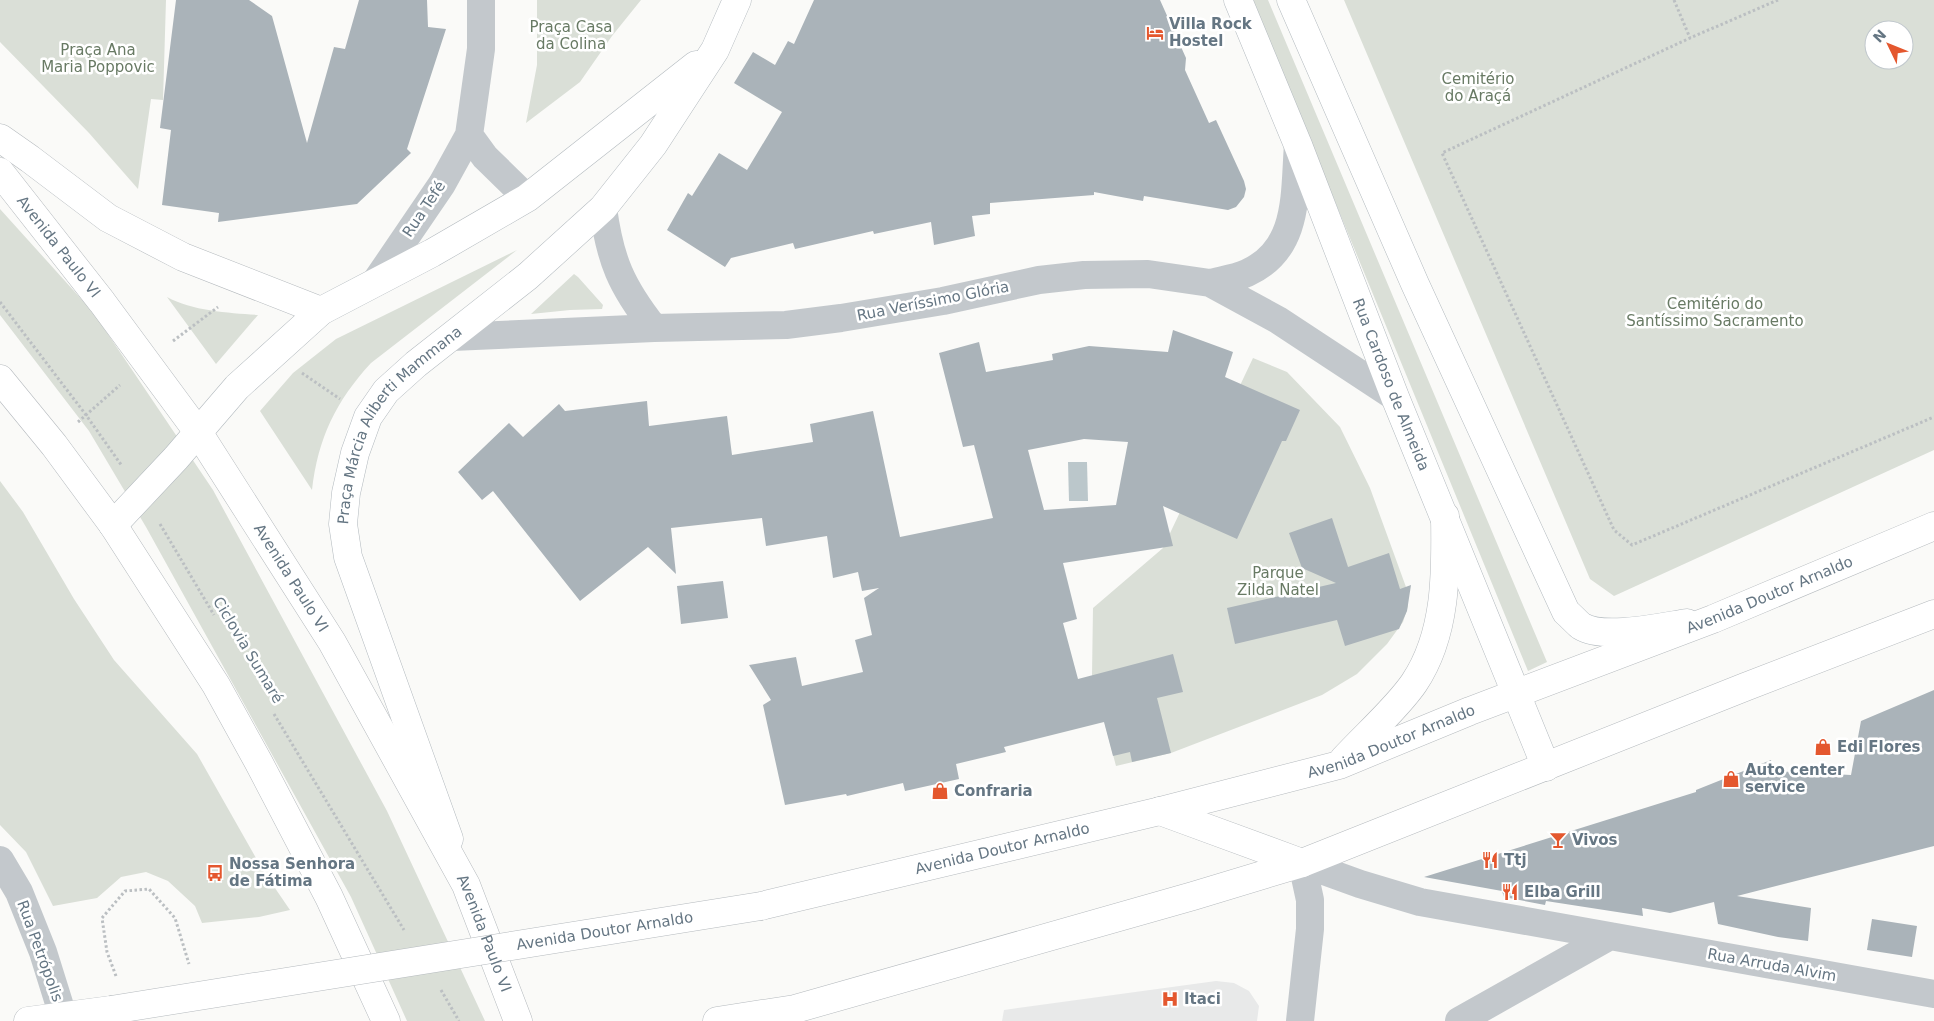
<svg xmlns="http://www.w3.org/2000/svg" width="1934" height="1021" font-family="'DejaVu Sans',sans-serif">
	<rect width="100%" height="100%" fill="#fafaf8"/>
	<path fill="#e8e9e9" d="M1216 981 1234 983 1249 991 1259 1006 1257 1021H1002L1004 1010Z"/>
	<path fill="#dadfd7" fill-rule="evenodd" d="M0 0H166L163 100 151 99 138 189 89 133 0 42Z
		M537 0H641L612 36 580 82 526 123 537 65Z
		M1252 0H1268L1547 662 1528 671Z
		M1344 0H1934V450L1614 596 1590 579ZM1874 30H1904V60H1874Z
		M0 209 93 312 213 490 387 811 485 1021H407L351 897 146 527 89 431 0 315Z
		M517 250 371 363C336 401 318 438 312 490L260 411 293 373 336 339Z
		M574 274 578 277 603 305 602 309 570 310 531 314Z
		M167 297C192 311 230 313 258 315L216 364Z
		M1253 358 1287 372 1340 427 1370 488 1406 587 1408 594V606L1403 622 1387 644 1357 674 1322 695 1171 753 1116 766 1092 675 1093 608 1163 548Z
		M0 481 23 512 74 599 114 660 197 754 264 872 290 910 259 917 202 923 195 906 168 881 146 872 121 877 97 898 53 906 26 852 0 825Z"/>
	<path fill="#bbc7cb" d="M1068 462H1087L1088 501H1069Z"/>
	<path fill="#aab3b9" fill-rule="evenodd" d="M176 0H249L272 16 307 143 334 47 345 49 359 0H427L428 27 446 29 407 149 411 153 357 204 218 222 219 213 162 205 171 130 160 128Z
		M814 0H1160L1186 58 1185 70 1209 123 1216 120 1244 181 1246 189 1244 197 1236 207 1228 210 1144 196 1143 201 1094 192V195L990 203V214L972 216 975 236 934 245 931 222 874 234 873 231 795 249 793 243 731 258 725 267 667 230 688 193 692 196 719 153 747 170 782 112 734 83 753 52 775 65 788 41 794 44Z
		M1173 330 1233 352 1225 377 1300 410 1286 441H1282L1237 539 1163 506 1173 546 1063 563 1077 619 1063 623 1078 679 1173 654 1183 692 1157 698 1171 753 1132 762 1130 752 1113 756 1104 722 1004 747 1006 752 956 764 959 779 905 791 903 783 847 796 846 794 785 805 763 705 771 700 749 665 796 657 802 686 863 672 855 640 872 635 864 598 879 588 862 591 858 572 833 578 827 536 766 546 762 518 671 528 676 574 648 547 580 601 493 491 482 500 458 472 509 423 523 437 559 404 565 411 647 401 649 426 727 416 732 455 813 442 810 424 873 411 900 537 993 518 974 445 963 447 939 353 979 342 986 372 1053 360 1052 354 1089 346 1168 352ZM1084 439 1128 442 1116 505 1044 510 1028 450Z
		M1332 518 1348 567 1389 553 1400 589 1411 585 1407 611 1399 629 1345 646 1337 620 1235 644 1227 608 1336 583 1302 568 1289 533Z
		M723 581 728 618 681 624 677 586Z
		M1934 690V846L1737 896 1811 908 1808 941 1778 937 1718 924 1714 902 1670 913 1642 908 1643 916 1546 901 1545 905 1504 897 1502 891 1424 877 1696 792V790L1771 760 1773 771 1851 775 1861 721Z
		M1872 919 1917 926 1912 957 1867 950Z"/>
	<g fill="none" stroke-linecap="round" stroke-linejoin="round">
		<g stroke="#b3babf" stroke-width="29">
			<g id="secondary">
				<path id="s1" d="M1238 0 1298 145 1395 397 1546 767"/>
				<path d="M1291 0 1415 284 1566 612C1571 616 1576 622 1581 626 1603 640 1661 627 1687 623"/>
				<path d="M113 525 176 458 237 387 321 311 432 253 527 198 696 65"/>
				<path id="s2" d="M449 839 348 557 343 524 346 493 355 453 368 417 386 391 416 364 528 276 603 208 653 145 715 50 737 0"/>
			</g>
		</g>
		<g stroke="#b5babe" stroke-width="29">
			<g id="primary">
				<path d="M0 138 30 159 108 218 183 257 321 311"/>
				<path id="s3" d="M0 172 102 302 198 432 332 642 466 885 518 1021"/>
				<path d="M0 379 54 445 113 525 216 685 259 763 329 897 386 1021"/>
				<path d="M1344 759C1365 736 1397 708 1414 683 1447 634 1446 572 1445 516"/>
				<path d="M1160 811 1302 863"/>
				<path id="s4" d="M761 906 1160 811 1339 765 1470 711 1713 619 1934 526"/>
				<path d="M28 1021 111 1010"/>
				<path d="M717 1021 795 1009 1193 896 1302 863 1745 687 1934 614"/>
			</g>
		</g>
		<path stroke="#bbbfc2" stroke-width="3" stroke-dasharray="2.5 2.5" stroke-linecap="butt" d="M1674 0 1690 38
			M1778 0 1690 38 1442 153 1614 530 1632 545 1934 417
			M0 302 86 415 122 466
			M173 341 218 307
			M302 373 340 399
			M78 422 120 385
			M160 524 214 615
			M274 714 404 930
			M116 976 107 952 102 918 125 891 149 889 175 918 189 964
			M441 990 459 1021"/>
		<path stroke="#c3c8cc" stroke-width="28" d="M469 135 485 157 527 198
			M603 208C610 260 621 286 654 328
			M376 281 442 184 469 135 481 49V0
			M1210 283C1222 280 1236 278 1247 273 1300 249 1294 194 1298 145
			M452 337 654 328 786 325 841 318 943 301 1039 280 1084 275 1148 274 1210 283 1278 320 1395 397
			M0 860 19 892 43 952 63 1016
			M1302 863 1360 884 1420 902 1934 994
			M1300 1021 1310 929V900L1302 863
			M1459 1021 1610 936"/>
		<use href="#secondary" stroke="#fff" stroke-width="28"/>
		<use href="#primary" stroke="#fff" stroke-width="28"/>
		<g stroke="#b5babe" stroke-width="29" stroke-linecap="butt">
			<g id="primary-bridge">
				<path id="s5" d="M111 1010 761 906"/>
			</g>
		</g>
		<use href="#primary-bridge" stroke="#fff" stroke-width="28"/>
	</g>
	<defs>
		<g id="hotel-bare" transform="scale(1.35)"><path d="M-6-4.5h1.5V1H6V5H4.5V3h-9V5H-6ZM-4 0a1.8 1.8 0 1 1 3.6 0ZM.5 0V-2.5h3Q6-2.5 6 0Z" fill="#e4572e" stroke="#fff" stroke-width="2.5" paint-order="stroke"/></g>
		<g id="shop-bare" transform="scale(1.35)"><path d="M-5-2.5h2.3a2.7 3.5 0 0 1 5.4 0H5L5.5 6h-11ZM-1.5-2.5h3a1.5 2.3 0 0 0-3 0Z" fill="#e4572e" stroke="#fff" stroke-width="2.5" paint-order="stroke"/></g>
		<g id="bar-bare" transform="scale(1.35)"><path d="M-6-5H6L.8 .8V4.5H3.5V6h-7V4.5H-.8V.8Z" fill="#e4572e" stroke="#fff" stroke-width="2.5" paint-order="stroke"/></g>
		<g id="restaurant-bare" transform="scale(1.35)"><path d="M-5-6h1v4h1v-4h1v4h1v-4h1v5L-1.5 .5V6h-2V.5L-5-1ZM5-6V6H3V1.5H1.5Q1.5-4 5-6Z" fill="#e4572e" stroke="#fff" stroke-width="2.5" paint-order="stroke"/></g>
		<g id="bus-bare" transform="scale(1.35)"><path d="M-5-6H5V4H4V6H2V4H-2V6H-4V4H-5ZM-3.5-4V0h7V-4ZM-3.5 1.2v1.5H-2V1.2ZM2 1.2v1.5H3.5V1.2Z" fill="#e4572e" stroke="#fff" stroke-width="2.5" paint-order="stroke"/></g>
		<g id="hospital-bare" transform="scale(1.35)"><path d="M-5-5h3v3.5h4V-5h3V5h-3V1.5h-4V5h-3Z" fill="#e4572e" stroke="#fff" stroke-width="2.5" paint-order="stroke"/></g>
	</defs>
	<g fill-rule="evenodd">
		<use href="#hotel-bare" x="1155" y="33"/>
		<use href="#shop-bare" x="1823" y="747"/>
		<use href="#shop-bare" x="1731" y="779"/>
		<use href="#shop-bare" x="940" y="791"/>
		<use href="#bar-bare" x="1558" y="840"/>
		<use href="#restaurant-bare" x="1490" y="860"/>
		<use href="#bus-bare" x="215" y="873"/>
		<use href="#restaurant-bare" x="1510" y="892"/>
		<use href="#hospital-bare" x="1170" y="999"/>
	</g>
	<g text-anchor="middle" stroke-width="5" stroke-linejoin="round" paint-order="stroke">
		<g font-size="15" font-weight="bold" fill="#657683" stroke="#fff" text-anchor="start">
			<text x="1169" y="29">Villa Rock<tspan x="1169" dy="17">Hostel</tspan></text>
			<text x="1837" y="752">Edi Flores</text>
			<text x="1745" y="775">Auto center<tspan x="1745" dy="17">service</tspan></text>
			<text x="954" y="796">Confraria</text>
			<text x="1572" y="845">Vivos</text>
			<text x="1504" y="865">Ttj</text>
			<text x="229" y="869">Nossa Senhora<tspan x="229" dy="17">de Fátima</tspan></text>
			<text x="1524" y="897">Elba Grill</text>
			<text x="1184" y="1004">Itaci</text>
		</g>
		<g font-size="15" fill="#687a64" stroke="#fff">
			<text x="571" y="32">Praça Casa<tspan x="571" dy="17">da Colina</tspan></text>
			<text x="98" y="55">Praça Ana<tspan x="98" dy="17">Maria Poppovic</tspan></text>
			<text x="1478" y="84">Cemitério<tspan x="1478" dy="17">do Araçá</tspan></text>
			<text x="1715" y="309">Cemitério do<tspan x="1715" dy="17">Santíssimo Sacramento</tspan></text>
			<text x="1278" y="578">Parque<tspan x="1278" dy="17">Zilda Natel</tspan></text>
		</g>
		<g font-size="15" fill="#657683" stroke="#fff">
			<text transform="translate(424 209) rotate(-56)" y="5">Rua Tefé</text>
			<text dy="5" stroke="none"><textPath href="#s3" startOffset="95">Avenida Paulo VI</textPath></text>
			<text transform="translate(933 301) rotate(-11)" y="5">Rua Veríssimo Glória</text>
			<text dy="5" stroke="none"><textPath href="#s1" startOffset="414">Rua Cardoso de Almeida</textPath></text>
			<text dy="5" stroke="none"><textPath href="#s2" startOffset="452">Praça Márcia Aliberti Mammana</textPath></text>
			<text dy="5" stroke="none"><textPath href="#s3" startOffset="500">Avenida Paulo VI</textPath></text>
			<text dy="5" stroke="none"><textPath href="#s4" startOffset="1058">Avenida Doutor Arnaldo</textPath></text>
			<text transform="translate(248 650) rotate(59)" y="5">Ciclovia Sumaré</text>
			<text dy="5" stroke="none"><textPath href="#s4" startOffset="652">Avenida Doutor Arnaldo</textPath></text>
			<text dy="5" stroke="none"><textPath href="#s4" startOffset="248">Avenida Doutor Arnaldo</textPath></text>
			<text dy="5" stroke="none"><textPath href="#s5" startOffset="500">Avenida Doutor Arnaldo</textPath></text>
			<text dy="5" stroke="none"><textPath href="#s3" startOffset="905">Avenida Paulo VI</textPath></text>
			<text transform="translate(40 951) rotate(70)" y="5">Rua Petrópolis</text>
			<text transform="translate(1772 965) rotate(10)" y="5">Rua Arruda Alvim</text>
		</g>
	</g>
	<g transform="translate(1889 45) rotate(313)"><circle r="24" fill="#ffffff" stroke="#c1c8cd"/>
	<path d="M0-4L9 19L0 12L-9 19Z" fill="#e4572e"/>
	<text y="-8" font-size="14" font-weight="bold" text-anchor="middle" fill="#657683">N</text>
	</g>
</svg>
